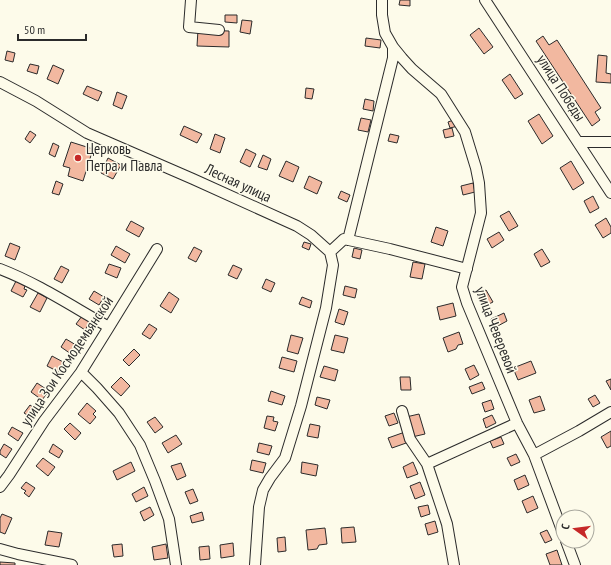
<svg xmlns="http://www.w3.org/2000/svg" width="611" height="565" font-family="'PT Sans Narrow',sans-serif">
	<rect width="100%" height="100%" fill="#fdfbea"/>
	<path fill="#f2b8a0" stroke="#2b2b2b" d="M400 0H410V6L399 5Z
		M225 15H237V23L225 22Z
		M242 20 252 21 250 34 240 32Z
		M479 28 493 47 484 54 470 35Z
		M198 30 229 31V47L197 46Z
		M543 36 549 45 557 40 601 108 595 112 600 120 592 126 536 41Z
		M366 38 381 40 380 48 365 46Z
		M7 51 15 53 13 62 5 60Z
		M598 55 607 56 606 73 611 74V83L596 82Z
		M30 64 39 66 37 74 27 71Z
		M53 65 64 70 58 84 47 79Z
		M510 74 523 94 515 99 502 80Z
		M87 86 102 92 98 101 83 94Z
		M306 88 314 89 312 99 305 98Z
		M117 92 127 96 122 109 113 105Z
		M365 99 374 101 373 111 363 109Z
		M539 114 553 136 542 144 528 121Z
		M361 118 371 120 368 132 358 130Z
		M456 119 458 126 450 128 448 122Z
		M184 126 202 134 197 143 180 135Z
		M452 128 454 136 445 138 443 130Z
		M30 131 36 135 30 143 25 139Z
		M215 134 225 138 220 153 210 149Z
		M390 134 399 136 397 143 388 141Z
		M71 142 93 149 83 181 68 176 70 168 63 166Z
		M53 143 59 146 55 157 49 154Z
		M246 149 256 154 250 167 240 162Z
		M263 155 271 159 267 170 258 167Z
		M108 158 121 165 113 179 101 173Z
		M286 161 299 167 293 182 279 176Z
		M571 161 584 183 573 190 560 168Z
		M309 176 322 182 317 194 304 188Z
		M56 181 63 184 59 195 52 193Z
		M473 183 475 192 463 195 461 186Z
		M341 191 350 195 347 202 338 198Z
		M593 196 599 208 590 213 584 201Z
		M509 211 518 226 509 231 500 216Z
		M606 218 611 227V233L603 238 595 225Z
		M131 221 144 228 139 237 126 230Z
		M436 227 448 231 443 246 431 242Z
		M499 232 504 240 492 248 487 239Z
		M304 242 311 244 309 250 302 247Z
		M10 243 20 247 15 260 5 256Z
		M116 246 130 254 125 263 111 255Z
		M194 247 202 251 196 262 188 258Z
		M354 248 362 250 360 259 352 257Z
		M542 249 550 262 541 267 534 254Z
		M413 262 425 264 422 279 410 277Z
		M109 264 121 268 117 278 105 273Z
		M233 265 242 269 237 279 228 275Z
		M61 266 69 270 62 283 54 279Z
		M266 279 275 283 271 292 262 288Z
		M16 281 25 286 24 289 27 290 23 297 11 291Z
		M345 286 357 289 355 298 343 295Z
		M486 290 493 302 483 307 477 295Z
		M94 291 104 297 99 305 89 299Z
		M169 292 179 299 171 313 160 306Z
		M38 293 47 298 40 312 30 307Z
		M302 297 312 301 310 308 299 304Z
		M453 303 456 316 440 320 437 307Z
		M339 309 348 312 344 325 335 322Z
		M504 313 507 321 494 328 491 319Z
		M82 316 90 322 85 330 76 324Z
		M149 324 157 329 150 339 142 334Z
		M459 332 463 344 458 345 456 349 448 352 443 338Z
		M291 335 303 338 298 354 287 351Z
		M335 335 348 338 344 353 331 350Z
		M66 339 76 345 71 354 61 347Z
		M134 349 140 355 129 366 123 360Z
		M52 356 65 363 59 372 47 366Z
		M282 357 297 361 294 372 279 368Z
		M531 361 536 373 518 380 513 368Z
		M474 365 479 375 470 380 465 369Z
		M324 366 338 370 335 381 320 377Z
		M121 377 130 386 121 396 111 387Z
		M400 377H410L411 390H401Z
		M611 379V390L606 381Z
		M482 382 485 389 472 394 469 387Z
		M37 383 49 391 42 400 31 392Z
		M271 391 285 396 282 405 268 401Z
		M595 395 600 403 593 407 588 399Z
		M540 396 545 410 534 413 529 400Z
		M317 397 330 400 327 409 315 405Z
		M491 400 494 409 485 412 482 403Z
		M87 403 96 411 93 414 96 417 90 424 78 414Z
		M30 405 37 410 32 418 24 413Z
		M394 413 398 423 389 426 385 416Z
		M419 414 425 434 412 437 406 417Z
		M492 415 496 423 486 428 483 419Z
		M267 416 274 417 273 421 278 422 275 431 264 428Z
		M155 417 163 427 155 433 147 422Z
		M70 423 81 433 75 440 64 429Z
		M310 424 320 426 318 438 307 436Z
		M12 427 23 433 18 441 8 434Z
		M611 431V446L607 448 601 437Z
		M405 432 409 442 392 448 388 438Z
		M176 435 182 444 168 453 162 443Z
		M501 437 504 444 493 448 490 441Z
		M259 443 272 446 269 455 257 452Z
		M4 444 12 449 6 458 0 454V451Z
		M53 444 63 451 59 458 49 452Z
		M516 454 520 462 511 466 507 458Z
		M43 458 55 467 48 476 36 466Z
		M252 460 266 463 263 473 250 470Z
		M131 462 135 471 117 480 113 471Z
		M302 462 318 465 316 476 301 473Z
		M413 462 418 474 407 478 403 467Z
		M181 463 186 476 177 480 171 466Z
		M525 475 529 485 518 490 514 480Z
		M26 482 35 488 29 497 24 493 26 491 21 488Z
		M420 482 425 495 415 499 410 486Z
		M144 487 148 496 136 502 132 494Z
		M193 489 198 501 190 504 185 492Z
		M533 496 538 508 527 513 522 501Z
		M428 505 430 514 421 517 418 507Z
		M150 507 154 515 144 521 140 512Z
		M202 512 204 520 192 523 190 516Z
		M2 514 12 518 5 534 0 532V518Z
		M435 521 438 532 428 535 425 524Z
		M354 527 356 542 342 543 341 528Z
		M325 528 327 544 319 545 317 549 308 550 306 530Z
		M547 530 552 540 545 543 540 533Z
		M48 531 62 533 59 547 45 545Z
		M285 537 286 551 278 552 277 538Z
		M233 543 234 556 221 558 220 545Z
		M122 544 123 556 114 557 112 545Z
		M166 544 168 558 154 560 152 547Z
		M209 546 210 559 200 560 199 547Z
		M557 550 562 565H550L546 554Z
		M0 562 15 563V565H0Z"/>
	<g fill="none" stroke-linecap="round" stroke-linejoin="round">
		<g stroke="#2b2b2b" stroke-width="12">
			<path id="minor" d="M191 0 189 27 219 30
				M382 0V15L385 33 393 47 402 58 412 69 441 94 465 132 476 168 479 183 481 213 462 287 467 303 517 423 534 455 563 533
				M485 0 611 193
				M0 82 36 101 87 133 193 179 297 226 311 235 330 252 344 239 390 249 467 269
				M578 142H611
				M348 240 393 58V47
				M0 269C39 284 73 307 109 327
				M81 372 97 388 119 413 140 445 155 481 169 519 176 565
				M402 411 410 439 427 464 447 524 454 565
				M534 455 579 431 611 412
				M427 464 517 423
				M0 487 9 475 44 421 81 372 109 327 157 249
				M566 541 575 565
				M0 549 18 554 72 565
				M255 565 259 507 263 490 270 478 285 458 301 406 326 308 333 265 330 252"/>
		</g>
		<use href="#minor" stroke="#fdfbea" stroke-width="10"/>
	</g>
	<circle fill="#c62828" stroke="#fdfbea" stroke-width="1.5" cx="78" cy="158" r="4"/>
	<g text-anchor="middle" stroke-width="3" stroke-linejoin="round" paint-order="stroke">
		<g font-size="15" fill="#2b2b2b" stroke="#fdfbea">
			<text transform="translate(561 88) rotate(57)" y="5">улица Победы</text>
			<text transform="translate(238 183) rotate(25)" y="5">Лесная улица</text>
			<text transform="translate(496 330) rotate(69)" y="5">улица Чеверевой</text>
			<text transform="translate(67 361) rotate(-56)" y="5">улица Зои Космодемьянской</text>
		</g>
		<g font-size="15" fill="#2b2b2b" stroke="#fdfbea" text-anchor="start">
			<text x="86" y="154">Церковь<tspan x="86" dy="17">Петра и Павла</tspan></text>
		</g>
	</g>
	<g transform="translate(575 529) rotate(284)"><circle r="19" fill="#fdfbea" stroke="#a9a89e"/>
	<path d="M0-3L7 15L0 10L-7 15Z" fill="#c62828"/>
	<text y="-6" font-size="11" font-weight="bold" text-anchor="middle" fill="#2b2b2b">С</text>
	</g>
	<path d="M18 34v6h68v-6" fill="none" stroke="#2b2b2b" stroke-width="2"/>
	<text x="24" y="34" font-size="12" fill="#2b2b2b" stroke="#fdfbea" stroke-width="3" paint-order="stroke">50 m</text>
</svg>
